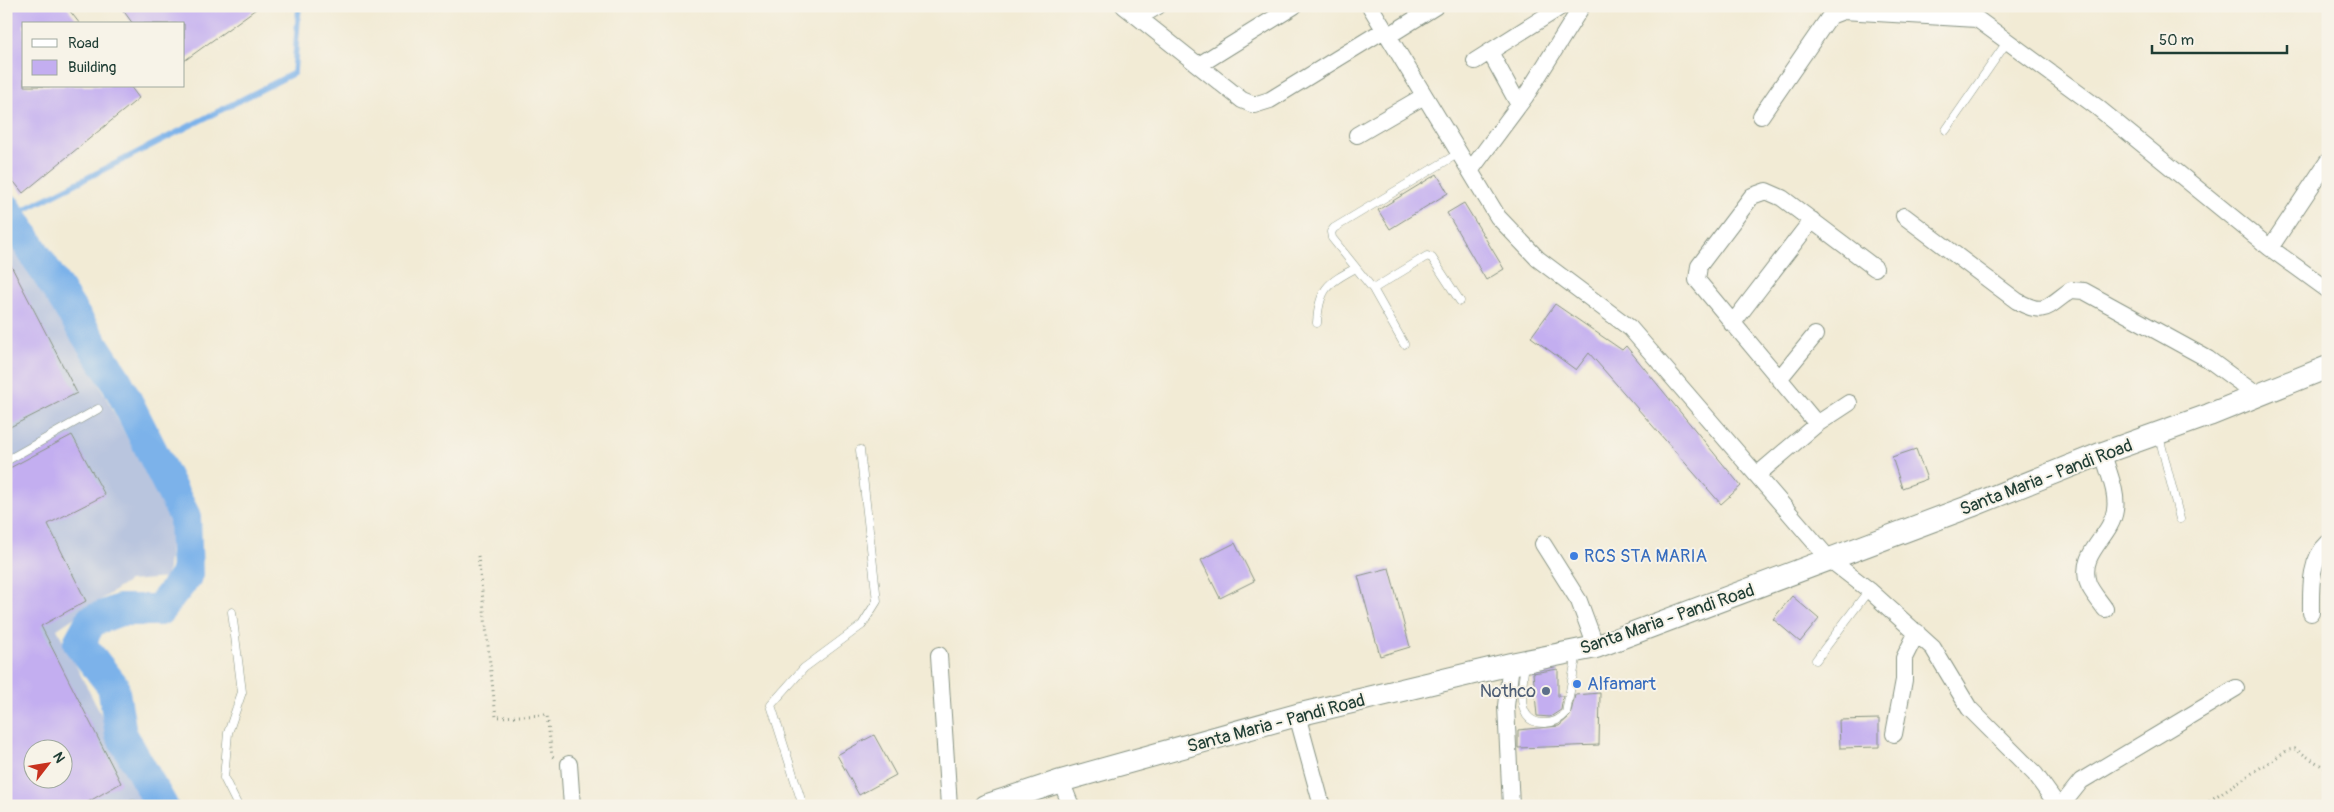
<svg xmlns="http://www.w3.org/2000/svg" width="2334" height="812" font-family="Pangolin,sans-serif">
	<rect width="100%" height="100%" fill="#f7f3e8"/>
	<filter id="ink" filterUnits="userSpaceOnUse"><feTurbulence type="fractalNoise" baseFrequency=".02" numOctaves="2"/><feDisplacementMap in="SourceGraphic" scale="10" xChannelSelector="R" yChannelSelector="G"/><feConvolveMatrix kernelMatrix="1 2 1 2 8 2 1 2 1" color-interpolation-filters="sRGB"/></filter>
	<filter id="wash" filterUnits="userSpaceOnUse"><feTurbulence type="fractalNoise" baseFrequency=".0096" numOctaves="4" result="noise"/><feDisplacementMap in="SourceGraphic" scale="20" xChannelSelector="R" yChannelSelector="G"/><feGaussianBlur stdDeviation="1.12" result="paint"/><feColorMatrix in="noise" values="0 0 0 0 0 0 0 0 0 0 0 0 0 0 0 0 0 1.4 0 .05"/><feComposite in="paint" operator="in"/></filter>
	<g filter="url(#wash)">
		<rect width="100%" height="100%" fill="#f2ebd5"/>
		<path fill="#b9c5de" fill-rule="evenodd" d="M6 216 17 229 172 523 167 578 129 581 57 629 148 806H6ZM32 750H62V780H32Z"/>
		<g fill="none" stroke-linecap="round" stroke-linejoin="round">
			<path stroke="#7bb2ea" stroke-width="5.5" d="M12 216 294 73 299 6"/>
			<path stroke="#7bb2ea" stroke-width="32" d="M6 209 117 382 185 517 187 575 159 610H120L91 621 79 643 113 686 121 734 162 806"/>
		</g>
		<g id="blocks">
			<path fill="#c3aef0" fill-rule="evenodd" d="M6 6H66L80 24H24V86H130L139 98 23 193 6 172Z
				M120 6H260L184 61V24H133Z
				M1437 174 1448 193 1390 229 1378 210Z
				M1464 203 1504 269 1486 280 1447 213Z
				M6 256 77 393 6 429Z
				M1555 304 1622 350 1626 346 1741 486 1721 504 1589 353 1576 370 1531 337Z
				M72 435 105 495 48 524 86 601 41 626 121 783 81 806H6V470ZM32 750H62V780H32Z
				M1916 449 1927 479 1902 488 1892 457Z
				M1235 543 1254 581 1220 598 1201 560Z
				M1389 568 1410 647 1380 656 1358 576Z
				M1792 596 1819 619 1800 642 1773 619Z
				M1558 669V696H1563L1561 710 1550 717 1537 716 1533 673Z
				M1600 693 1599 745 1518 748V730L1559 726 1570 716 1575 695Z
				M1879 719V747L1840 748 1839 720Z
				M874 735 896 775 859 795 837 755Z"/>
		</g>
	</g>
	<g filter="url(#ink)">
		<use href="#blocks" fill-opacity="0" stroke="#889484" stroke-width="1"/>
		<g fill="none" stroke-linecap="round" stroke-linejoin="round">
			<g stroke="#889484" stroke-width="9">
				<path id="service" d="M1946 130 2007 42
					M1373 289 1427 256 1432 258 1460 301
					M1317 323C1319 289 1327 283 1356 268
					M1404 344 1373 289 1332 238 1331 232 1334 228 1459 153
					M2159 436 2180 519
					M6 461 98 409
					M232 612 242 692 228 733 224 778 238 806
					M1816 660 1869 590
					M1525 664C1522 686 1514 724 1545 723 1554 723 1560 720 1566 713L1577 653
					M130 806 133 804
					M803 806 771 705 804 668 862 625 877 601 860 450"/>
			</g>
			<g stroke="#889484" stroke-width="18">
				<path id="minor" d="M1124 6 1242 100 1254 105 1270 100 1384 30
					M1370 6 1498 217 1538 259 1630 328 1829 559 1869 590 1933 648 1969 708 2035 774 2058 806
					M1139 17 1158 6
					M1388 36 1436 6
					M1490 52 1519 105
					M1475 61 1562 6
					M1199 65 1294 6
					M1761 116 1830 16 1843 11 1977 19 2097 107 2270 248 2328 290
					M1357 135 1424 96
					M1470 171 1525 97 1582 6
					M1904 216 2017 301C2046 317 2047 306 2071 290L2084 291 2208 359 2257 395
					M2270 248 2328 161
					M1732 324 1812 220
					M1779 379 1815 335
					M1817 424 1697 280 1699 266 1752 196 1766 191 1782 198 1875 268
					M2103 453C2107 470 2118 492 2115 510 2111 538 2078 552 2088 583 2091 592 2100 601 2105 609
					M1757 475 1817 424 1849 403
					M1543 544 1579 601 1596 647
					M2311 613C2311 590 2309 560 2328 543
					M939 655 949 806
					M1297 715 1322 806
					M1894 734 1904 680V658L1917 632
					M569 764 572 806
					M1061 781 1071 806
					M1511 806 1506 706 1511 664
					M2061 806 2081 781 2236 688"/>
			</g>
			<g stroke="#889484" stroke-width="24">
				<path id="secondary" d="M985 806 1061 781 1297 715 1511 664 1596 647 1971 506 2103 453 2209 415 2328 367"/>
			</g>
			<path stroke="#889484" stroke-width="3" stroke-dasharray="1 4" stroke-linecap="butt" d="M478 556 496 717 547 715 552 756 555 758
				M2201 806 2288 750 2295 749 2328 770"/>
			<use href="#service" stroke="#fff" stroke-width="8"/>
			<use href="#minor" stroke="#fff" stroke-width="16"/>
			<use href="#secondary" stroke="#fff" stroke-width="22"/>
		</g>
	</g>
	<g fill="#3f7fe0" stroke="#f7f3e8" stroke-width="2">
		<circle cx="1574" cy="556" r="5"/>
		<circle cx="1577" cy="684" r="5"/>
	</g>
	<circle fill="#5c6f8a" stroke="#f7f3e8" stroke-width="2" cx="1546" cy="691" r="5"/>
	<g text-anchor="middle" stroke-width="4" stroke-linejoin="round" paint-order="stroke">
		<g font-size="18" fill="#1f3d34" stroke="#f7f3e8">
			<text transform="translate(2046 477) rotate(-21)" y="6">Santa Maria - Pandi Road</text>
			<text transform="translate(1667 619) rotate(-19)" y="6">Santa Maria - Pandi Road</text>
			<text transform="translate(1276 723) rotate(-15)" y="6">Santa Maria - Pandi Road</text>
		</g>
		<g font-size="18" fill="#366cbe" stroke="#f7f3e8" text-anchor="start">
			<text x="1584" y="562">RCS STA MARIA</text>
			<text x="1587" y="690">Alfamart</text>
		</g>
		<g font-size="18" fill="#4e5e75" stroke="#f7f3e8" text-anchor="end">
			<text x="1536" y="697">Nothco</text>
		</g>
	</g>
	<rect width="2334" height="812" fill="none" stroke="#f7f3e8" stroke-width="25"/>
	<rect x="22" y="22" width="162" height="65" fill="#f7f3e8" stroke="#a1aaa0"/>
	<rect x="32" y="39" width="25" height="8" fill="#ffffff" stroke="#a1aaa0"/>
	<text x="68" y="48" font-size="15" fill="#1f3d34">Road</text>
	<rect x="32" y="60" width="25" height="15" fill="#c3aef0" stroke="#a1aaa0"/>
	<text x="68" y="72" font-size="15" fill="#1f3d34">Building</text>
	<g transform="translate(48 764) rotate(59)"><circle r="24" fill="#f7f3e8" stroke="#a1aaa0"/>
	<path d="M0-4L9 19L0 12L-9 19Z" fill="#c8321e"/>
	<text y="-8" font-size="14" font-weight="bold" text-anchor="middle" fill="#1f3d34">N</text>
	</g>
	<path d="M2152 45v8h135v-8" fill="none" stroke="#1f3d34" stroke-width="2.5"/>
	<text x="2159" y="45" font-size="15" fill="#1f3d34" stroke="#f7f3e8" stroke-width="4" paint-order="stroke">50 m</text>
</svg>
